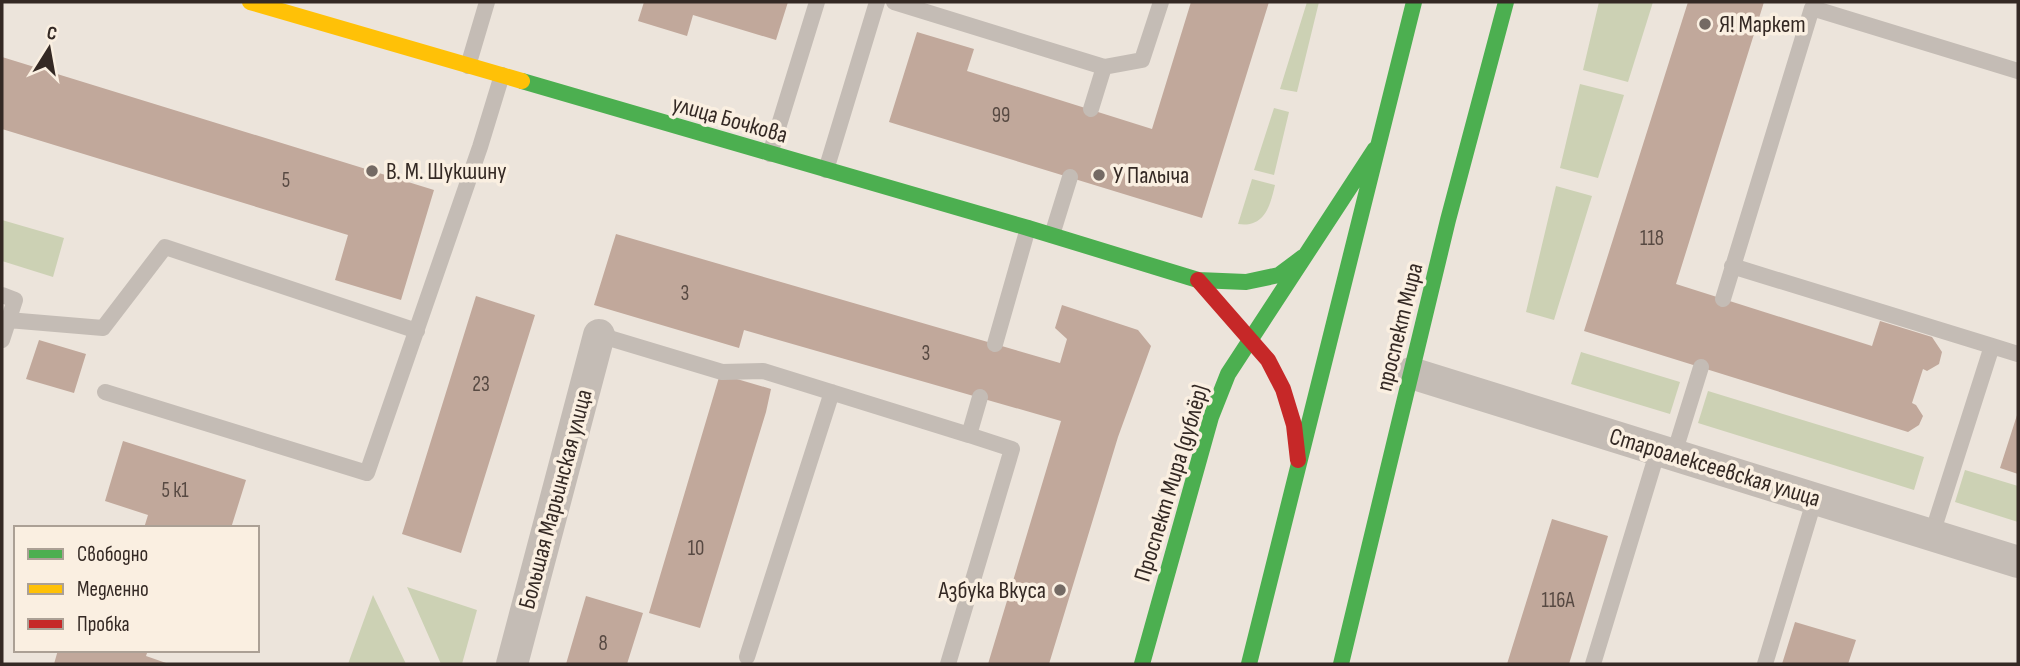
<svg xmlns="http://www.w3.org/2000/svg" width="2020" height="666" font-family="'Sofia Sans Condensed',sans-serif">
	<rect width="100%" height="100%" fill="#ece4db"/>
	<path fill="#ccd1b4" d="M1307 2H1319L1297 92 1280 89Z
		M1599 2H1653L1628 82 1583 70Z
		M1580 84 1624 95 1598 178 1560 168Z
		M1274 108 1289 112 1274 175 1254 170Z
		M1252 179 1275 185C1270 207 1264 228 1238 224Z
		M1556 186 1592 196 1554 320 1526 312Z
		M2 220 64 238 53 277 2 261Z
		M1581 352 1680 382 1670 414 1571 384Z
		M1708 391 1924 457 1914 490 1698 423Z
		M1965 470 2018 486V522L1955 502Z
		M407 587 477 610 462 664H441Z
		M373 595 406 664H348Z"/>
	<path fill="#c1a89b" d="M644 2H788L776 40 693 15 687 36 638 21Z
		M1191 2H1269L1202 218 889 122 917 32 974 49 967 71 1152 129Z
		M1688 2H1764L1676 284 1872 346 1880 321 1932 337 1942 352 1939 364 1927 371 1923 369 1912 403 1916 405 1923 416 1919 425 1908 432 1584 331Z
		M2 57 434 190 401 300 335 280 348 235 2 129Z
		M616 234 1060 363 1067 339 1055 328 1062 305 1138 330 1151 346 1118 437 1049 664H988L1061 421 744 330 739 348 594 305Z
		M476 296 535 315 461 553 402 534Z
		M39 340 86 354 74 393 26 379Z
		M720 374 771 389 766 412 700 628 649 613Z
		M2018 412V474L2000 468Z
		M123 441 246 480 231 528 188 526V528H144L148 515 105 501Z
		M1552 519 1608 536 1569 664H1507Z
		M586 596 643 613 627 664H566Z
		M1795 622 1856 640 1848 664H1782Z
		M58 650H148L146 656 169 664H54Z"/>
	<g fill="none" stroke-linecap="round" stroke-linejoin="round">
		<path stroke="#c4bcb5" stroke-width="16" d="M894 2 1104 67
			M468 66 487 2
			M1091 109 1104 67 1142 60 1161 2
			M770 154 817 2
			M826 170 877 2
			M1052 235 1070 177
			M1732 266 1992 346 1932 534
			M2 295 15 300 2 340
			M1723 299 1812 8 2018 71
			M8 320 103 328 165 247 417 331
			M599 335 722 372 763 371 969 435
			M995 344 1028 228
			M1992 346 2018 354
			M105 392 367 473 480 147 502 75
			M1674 454 1701 367
			M747 657 832 392
			M948 664 1012 449 969 435 980 397
			M1593 664 1658 450
			M1765 664 1815 498"/>
		<path stroke="#c4bcb5" stroke-width="32" d="M1411 373 2018 562
			M512 664 599 335"/>
		<path stroke="#4caf50" stroke-width="16" d="M522 81 1028 228 1198 280 1246 282 1279 275 1303 257
			M1142 664 1211 417 1228 374 1375 149
			M1249 664 1414 2
			M1341 664 1448 220 1506 2"/>
		<path stroke="#ffc107" stroke-width="16" d="M250 2 522 81"/>
		<path stroke="#c62828" stroke-width="16" d="M1198 280 1268 360 1283 389 1294 425 1298 460"/>
	</g>
	<g fill="#746a64" stroke="#faefe1" stroke-width="2.5">
		<circle cx="1705" cy="24" r="7"/>
		<circle cx="372" cy="171" r="7"/>
		<circle cx="1099" cy="175" r="7"/>
		<circle cx="1060" cy="590" r="7"/>
	</g>
	<g text-anchor="middle" stroke-width="7" stroke-linejoin="round" paint-order="stroke">
		<g font-size="21" fill="#574942">
			<text x="1001" y="122">99</text>
			<text x="286" y="187">5</text>
			<text x="1652" y="245">118</text>
			<text x="685" y="300">3</text>
			<text x="926" y="360">3</text>
			<text x="481" y="391">23</text>
			<text x="175" y="497">5 к1</text>
			<text x="696" y="555">10</text>
			<text x="1558" y="607">116А</text>
			<text x="603" y="650">8</text>
		</g>
		<g font-size="24" fill="#342924" stroke="#faefe1" text-anchor="start">
			<text x="1719" y="32">Я! Маркет</text>
			<text x="386" y="179">В. М. Шукшину</text>
			<text x="1113" y="183">У Палыча</text>
			<text x="1046" y="598" text-anchor="end">Азбука Вкуса</text>
		</g>
		<g font-size="24" fill="#342924" stroke="#faefe1">
			<text transform="translate(730 119) rotate(16)" y="8">улица Бочкова</text>
			<text transform="translate(1399 327) rotate(-76)" y="8">проспект Мира</text>
			<text transform="translate(1715 467) rotate(17)" y="8">Староалексеевская улица</text>
			<text transform="translate(1171 483) rotate(-73)" y="8">Проспект Мира (дублёр)</text>
			<text transform="translate(555 499) rotate(-75)" y="8">Большая Марьинская улица</text>
		</g>
	</g>
	<rect width="2020" height="666" fill="none" stroke="#342924" stroke-width="7"/>
	<rect x="14" y="526" width="245" height="126" fill="#faefe1" stroke="#aba095" stroke-width="2"/>
	<rect x="28" y="549" width="35" height="10" fill="#4caf50" stroke="#aba095" stroke-width="2"/>
	<text x="77" y="561" font-size="21" fill="#342924">Свободно</text>
	<rect x="28" y="584" width="35" height="10" fill="#ffc107" stroke="#aba095" stroke-width="2"/>
	<text x="77" y="596" font-size="21" fill="#342924">Медленно</text>
	<rect x="28" y="619" width="35" height="10" fill="#c62828" stroke="#aba095" stroke-width="2"/>
	<text x="77" y="631" font-size="21" fill="#342924">Пробка</text>
	<g transform="translate(49 49) rotate(11)" stroke="#faefe1" stroke-width="5" paint-order="stroke">
	<path d="M0-5L12 26L0 18L-12 26Z" fill="#342924"/>
	<text y="-10" font-size="19" font-weight="bold" text-anchor="middle" fill="#342924">С</text>
	</g>
</svg>
